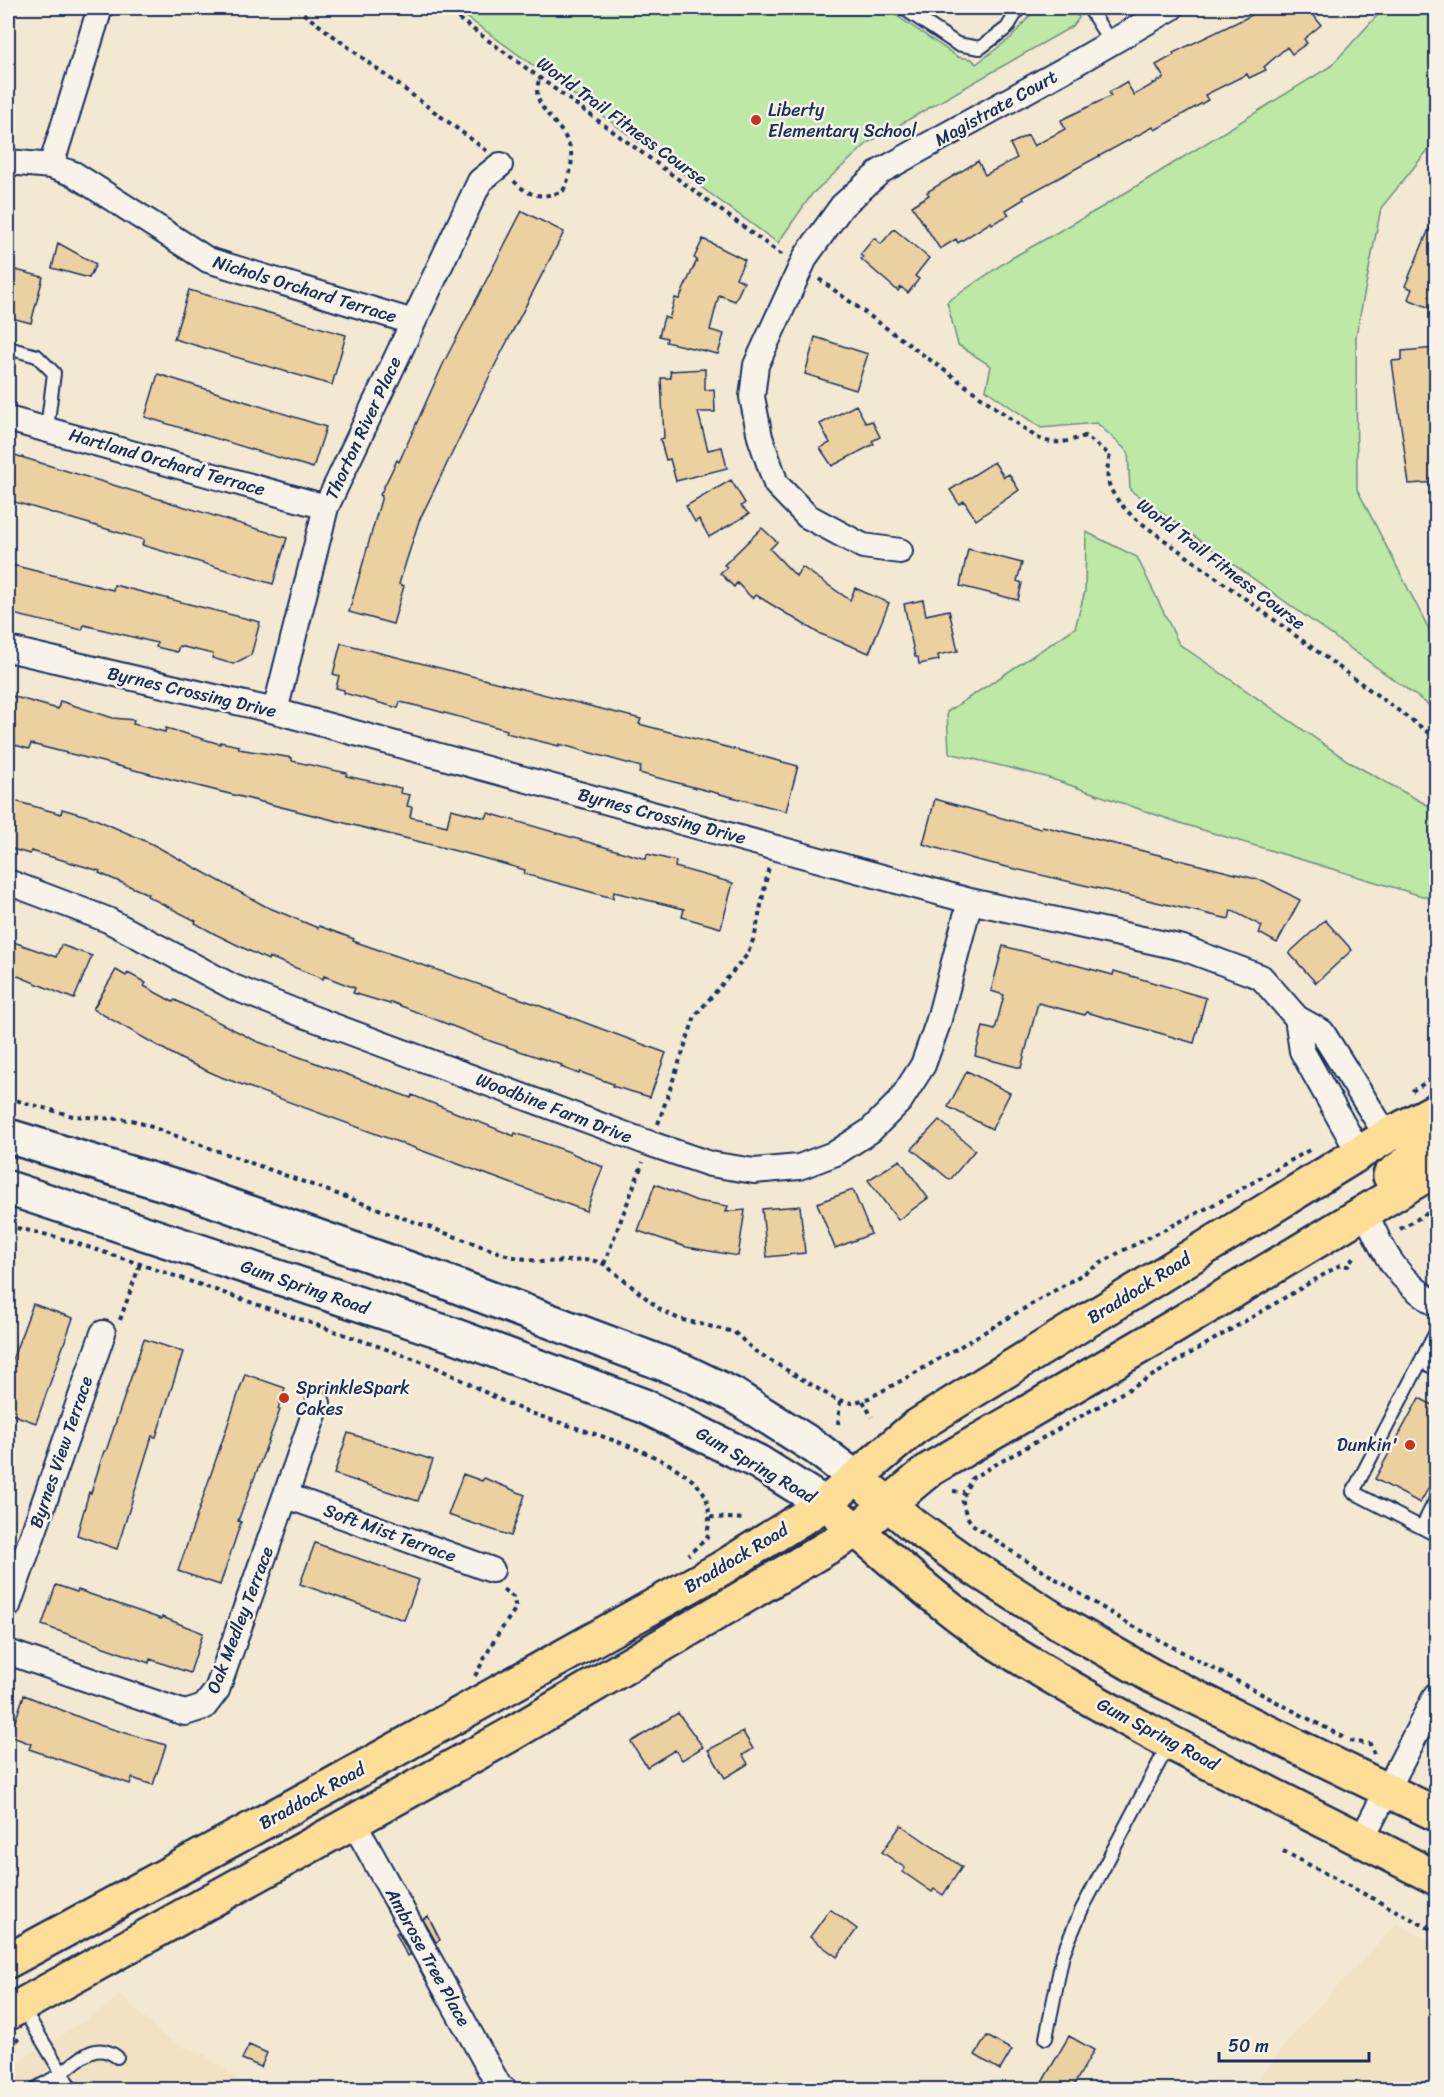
<svg xmlns="http://www.w3.org/2000/svg" width="1444" height="2097" font-family="Sriracha,sans-serif">
	<rect width="100%" height="100%" fill="#f3e9d2"/>
	<filter id="ink" filterUnits="userSpaceOnUse"><feTurbulence type="fractalNoise" baseFrequency=".0167" numOctaves="2"/><feDisplacementMap in="SourceGraphic" scale="12" xChannelSelector="R" yChannelSelector="G"/><feConvolveMatrix kernelMatrix="1 2 1 2 8 2 1 2 1" color-interpolation-filters="sRGB"/></filter>
	<g filter="url(#ink)">
		<path fill="#f1e2c3" d="M1397 1923 1436 1945V2089H1250L1298 2028Z
			M120 1994 161 2034 179 2046 204 2054 251 2089 8 2090V2067L105 2008Z"/>
		<path fill="#bde8a5" stroke="#6c8c82" stroke-width="1.5" d="M454 8H885L958 57 972 59 976 64 1012 37 1036 8H1075L1079 18 1073 26 869 142 812 194 778 243Z
			M1384 8H1436V140L1381 208 1356 336 1357 489 1436 643V710L1130 490 1128 452 1097 423 1041 428 986 390 991 366 958 345 947 302 1010 259 1104 206 1331 66Z
			M1086 532 1137 557 1179 644 1351 763 1431 807 1436 820V897L1432 899 1183 824 1046 777 949 753 947 712 1075 628 1085 591Z"/>
		<path fill="#ebd1a0" stroke="#1b2f5e" stroke-width="1.5" d="M1251 8H1308L1321 25 1304 39 1307 43 1292 54 1287 47 1264 67 1266 70 1249 78 1247 74 1205 95 1208 100 1155 130 1153 127 1023 197 1024 199 1006 210 1009 215 992 224 991 222 958 243 956 239 940 249 912 206 929 195 927 192 978 161 985 175 1017 158 1010 144 1028 135 1034 146 1065 129 1061 120 1111 96 1109 92 1126 82 1134 95 1164 78 1156 65 1174 55 1173 53 1256 13Z
			M1437 210V311L1408 299 1412 289 1405 286Z
			M522 211 564 232 494 367 419 521 399 584 404 586 393 624 349 612 382 496 380 495 397 460 399 462 445 360Z
			M894 229 929 258 915 276 919 279 908 293 901 287 898 291 861 259 863 257 860 255 874 238 881 244Z
			M703 239 745 260 736 278 744 282 735 301 719 295 710 330 724 334 718 354 666 342 667 338 659 336 664 317 669 319 675 298 679 299 697 260 694 258Z
			M58 243 96 264 89 278 52 268Z
			M8 268 43 277 31 323 8 317Z
			M189 290 346 335 332 385 174 339Z
			M815 337 868 354 856 390 805 374Z
			M1437 348V482L1409 484 1392 361 1402 360V351Z
			M705 369V390L714 389 715 412H698L708 450 722 447 727 468 676 481 670 459 666 460 660 439 664 438 661 378H671L670 371Z
			M158 374 326 427 313 468 145 417Z
			M856 405 866 423 872 421 880 437 872 441 874 444 832 466 820 448 830 443 820 424Z
			M8 453 287 538 273 584 142 545 144 540 8 500Z
			M994 462 1004 477 1009 474 1019 490 976 520 964 501 959 504 950 490Z
			M731 480 745 503 741 506 749 514 709 537 699 519 695 522 686 506Z
			M762 528 777 542 770 549 796 576 802 567 850 600 855 588 889 603 869 653 818 633 756 595 752 598 737 583 734 587 720 573 727 567 724 565Z
			M968 549 1022 563 1017 581 1022 583 1018 600 960 586Z
			M8 564 113 590 114 585 260 622 251 655 233 664 212 658 213 654 179 646 177 652 156 647 157 643 84 625 82 630 8 613Z
			M923 600 926 615 949 610 958 651 938 655 939 660 919 664 918 657H915L904 604Z
			M341 643 641 719 639 724 798 766 786 811 639 773 641 767 559 744V746L506 733 507 730 430 709 400 702 398 708 344 693V690L336 688 339 676 333 674Z
			M8 695 58 709 60 701 113 718 134 720 133 724 165 732 166 728 220 744V742L239 746V749L292 758V761L347 773 346 776 401 788 400 793 410 795 407 806 412 807 410 817 447 826 451 809 486 818 488 813 646 859 647 854 676 861 675 867 733 883 721 928 682 917 684 909 614 892 613 898 524 874 525 870 476 856 31 744 29 749 8 743Z
			M8 799 61 814 62 809 93 818 152 844 265 906 318 928 319 926 354 939 353 941 527 1001 666 1053 650 1097 612 1086 613 1084 580 1072 579 1074 561 1067 562 1065 493 1042 391 1002 390 1004 353 993 355 988 324 976 323 979 269 957 268 960 215 934 195 923 196 921 147 896 148 894 99 873 100 871 31 851 30 854 8 848Z
			M935 799 1041 829 1042 826 1264 881 1300 900 1277 943 1259 933 1262 926 1231 910 1229 919 977 860 923 844Z
			M1325 920 1352 950 1316 983 1289 953Z
			M8 940 56 957 61 945 92 956 74 999 8 972Z
			M1003 946 1113 975 1114 971 1206 998 1194 1043 1086 1012 1085 1015 1038 1003 1021 1068 975 1056 983 1027 995 1030 1004 995 991 991Z
			M116 970 126 976 128 973 146 983 144 986 173 1002 175 1000 256 1041 411 1098 412 1095 514 1136 515 1133 567 1151 603 1167 586 1211 221 1077 181 1059 93 1009Z
			M967 1071 1010 1093 992 1129 948 1107Z
			M939 1120 975 1150 950 1180 912 1149Z
			M900 1160 928 1198 898 1220 868 1180Z
			M655 1184 697 1201 728 1206 726 1212 745 1210 738 1256 686 1247 638 1231Z
			M853 1190 871 1234 835 1248 817 1203Z
			M800 1206 805 1253 767 1257 762 1209Z
			M33 1304 73 1318 36 1423 8 1413V1371Z
			M144 1339 183 1352 156 1437 152 1436 117 1549 77 1535 89 1492 91 1493 104 1451H106Z
			M245 1374 285 1388 278 1409 280 1410 238 1521 241 1522 220 1585 178 1571Z
			M1419 1398 1437 1407V1473L1420 1503 1375 1479Z
			M348 1433 433 1460 418 1501 334 1474Z
			M463 1474 482 1481 484 1478 525 1495 511 1536 448 1515Z
			M315 1543 419 1580 404 1620 300 1584Z
			M56 1585 77 1592 78 1590 161 1619 162 1617 203 1633 190 1673 150 1659 149 1663 42 1625Z
			M24 1695 99 1725 166 1745 153 1785 132 1778 130 1784 110 1777 29 1749 31 1744 10 1736Z
			M678 1713 703 1747 682 1760 675 1750 647 1767 631 1742Z
			M743 1732 753 1749 743 1755 748 1764 725 1778 708 1750Z
			M901 1825 962 1867 943 1895 934 1889 932 1892 903 1872 905 1868 882 1852Z
			M830 1909 857 1929 837 1957 810 1937Z
			M428 1916 440 1940 436 1942 423 1919Z
			M398 1932 410 1955 407 1956 396 1933Z
			M987 2036 1012 2050 1000 2070 975 2055Z
			M1069 2036 1094 2050 1071 2090H1051L1041 2084Z
			M249 2045 267 2053 261 2067 242 2059Z"/>
		<g fill="none" stroke-linecap="round" stroke-linejoin="round">
			<g stroke="#1b2f5e" stroke-width="16">
				<path id="lane" d="M903 8 957 44 980 48 1007 28 1019 8
					M1089 8 1111 43
					M8 348 37 356 54 373 47 429
					M1436 1332 1353 1492 1436 1535
					M1421 1361 1436 1369
					M1422 1527 1436 1499
					M22 2007 72 2090
					M1046 2038 1063 1954 1081 1911 1170 1742
					M33 2090C43 2084 54 2079 63 2072 81 2058 95 2041 117 2057"/>
			</g>
			<g stroke="#1b2f5e" stroke-width="28">
				<path id="street" d="M8 162 51 166 74 174 208 260 413 322
					M51 166 100 8
					M8 419 326 507
					M900 551 863 546 807 516 776 484 760 437 752 397 756 365 806 256 842 206 881 171 1062 71 1171 8
					M8 649 275 711 970 901 1183 948 1261 977 1297 1018 1322 1032 1387 1136
					M275 711 326 507 480 181 500 165
					M8 882 108 920 233 987 304 1015 651 1144 710 1164 754 1171 799 1167 836 1153 870 1131 900 1101 923 1065 938 1023 970 901
					M1297 1018 1302 1051 1359 1153
					M1366 1213C1383 1254 1398 1280 1436 1304
					M287 1496 492 1570
					M8 1606 103 1333
					M8 1652 185 1713 204 1707 217 1690 318 1403
					M354 1823 499 2086 505 2090
					M1362 1839 1436 1695"/>
			</g>
			<g stroke="#1b2f5e" stroke-width="38">
				<path id="secondary" d="M8 1136 191 1192 446 1282 683 1371 733 1395 815 1447 857 1479
					M8 1188 453 1335 644 1406 758 1462 825 1504"/>
			</g>
			<g stroke="#1b2f5e" stroke-width="38">
				<path id="primary" d="M1390 1176 1436 1141
					M870 1489 913 1525 966 1563 1060 1623 1154 1677 1436 1814
					M840 1517C893 1560 943 1608 1000 1645 1139 1733 1290 1802 1436 1878
					M8 1961 334 1784 722 1568 825 1504 914 1428 955 1402 1387 1136 1436 1110
					M8 2013 508 1736 857 1530 929 1470 1172 1328 1436 1169"/>
			</g>
			<path stroke="#1b2f5e" stroke-width="4" stroke-dasharray="4.5 4.5" stroke-linecap="butt" d="M296 8 487 151
				M444 8 782 255
				M514 181C529 197 543 199 563 191 596 125 522 120 540 78
				M819 279 1036 437C1054 446 1066 442 1085 436L1110 455C1102 485 1113 496 1133 517L1436 738
				M1412 1091 1436 1076
				M8 1098 73 1116 132 1120 509 1256 542 1262 592 1260 604 1264 661 1310 679 1319 734 1332 755 1351 835 1399 852 1403 869 1398 910 1376 1120 1252 1217 1203 1311 1149
				M658 1124 695 1016 747 955 755 935 769 866
				M8 1226 57 1237 140 1264 418 1360C453 1373 483 1393 518 1408 567 1428 668 1449 701 1489 712 1502 709 1523 707 1538L688 1555
				M1400 1229 1436 1208
				M604 1264 643 1162
				M120 1320 140 1264
				M863 1401 872 1417
				M838 1424 840 1401
				M953 1491 964 1492
				M710 1517 745 1519
				M475 1676 496 1637 516 1608 513 1597 501 1588
				M1343 1737 1129 1624 1017 1555 972 1524 966 1515 962 1498 972 1478 1159 1372 1340 1265 1348 1266 1353 1257
				M1350 1741 1370 1744 1374 1754
				M1428 1770 1436 1767
				M1283 1851 1436 1932
				M8 2045 19 2039"/>
			<use href="#lane" stroke="#f7f3e8" stroke-width="12"/>
			<use href="#street" stroke="#f7f3e8" stroke-width="24"/>
			<use href="#secondary" stroke="#f7f3e8" stroke-width="33"/>
			<use href="#primary" stroke="#fedd96" stroke-width="33"/>
		</g>
	</g>
	<g fill="#c8321e" stroke="#f7f3e8" stroke-width="2">
		<circle cx="756" cy="120" r="6"/>
		<circle cx="284" cy="1398" r="6"/>
		<circle cx="1410" cy="1445" r="6"/>
	</g>
	<g text-anchor="middle" stroke-width="5" stroke-linejoin="round" paint-order="stroke">
		<g font-size="18" fill="#1b2f5e" stroke="#f7f3e8">
			<text transform="translate(996 108) rotate(-29)" y="6">Magistrate Court</text>
			<text transform="translate(622 121) rotate(36)" y="6">World Trail Fitness Course</text>
			<text transform="translate(305 289) rotate(17)" y="6">Nichols Orchard Terrace</text>
			<text transform="translate(363 428) rotate(-65)" y="6">Thorton River Place</text>
			<text transform="translate(167 462) rotate(16)" y="6">Hartland Orchard Terrace</text>
			<text transform="translate(1221 564) rotate(37)" y="6">World Trail Fitness Course</text>
			<text transform="translate(192 692) rotate(13)" y="6">Byrnes Crossing Drive</text>
			<text transform="translate(662 816) rotate(15)" y="6">Byrnes Crossing Drive</text>
			<text transform="translate(554 1108) rotate(21)" y="6">Woodbine Farm Drive</text>
			<text transform="translate(305 1287) rotate(19)" y="6">Gum Spring Road</text>
			<text transform="translate(1139 1288) rotate(-32)" y="6">Braddock Road</text>
			<text transform="translate(61 1452) rotate(-71)" y="6">Byrnes View Terrace</text>
			<text transform="translate(756 1465) rotate(30)" y="6">Gum Spring Road</text>
			<text transform="translate(390 1533) rotate(20)" y="6">Soft Mist Terrace</text>
			<text transform="translate(736 1558) rotate(-31)" y="6">Braddock Road</text>
			<text transform="translate(240 1620) rotate(-69)" y="6">Oak Medley Terrace</text>
			<text transform="translate(1158 1734) rotate(28)" y="6">Gum Spring Road</text>
			<text transform="translate(312 1796) rotate(-29)" y="6">Braddock Road</text>
			<text transform="translate(428 1957) rotate(61)" y="6">Ambrose Tree Place</text>
		</g>
		<g font-size="18" fill="#1b2f5e" stroke="#f7f3e8" text-anchor="start">
			<text x="768" y="116">Liberty<tspan x="768" dy="21">Elementary School</tspan></text>
			<text x="296" y="1394">SprinkleSpark<tspan x="296" dy="21">Cakes</tspan></text>
			<text x="1398" y="1451" text-anchor="end">Dunkin'</text>
		</g>
	</g>
	<rect width="1444" height="2097" fill="none" stroke="#f7f3e8" stroke-width="30"/>
	<rect x="15" y="15" width="1414" height="2067" fill="none" stroke="#1b2f5e" stroke-width="2" filter="url(#ink)"/>
	<path d="M1219 2052v9h150v-9" fill="none" stroke="#1b2f5e" stroke-width="3"/>
	<text x="1228" y="2052" font-size="18" fill="#1b2f5e" stroke="#f7f3e8" stroke-width="4.5" paint-order="stroke">50 m</text>
</svg>
